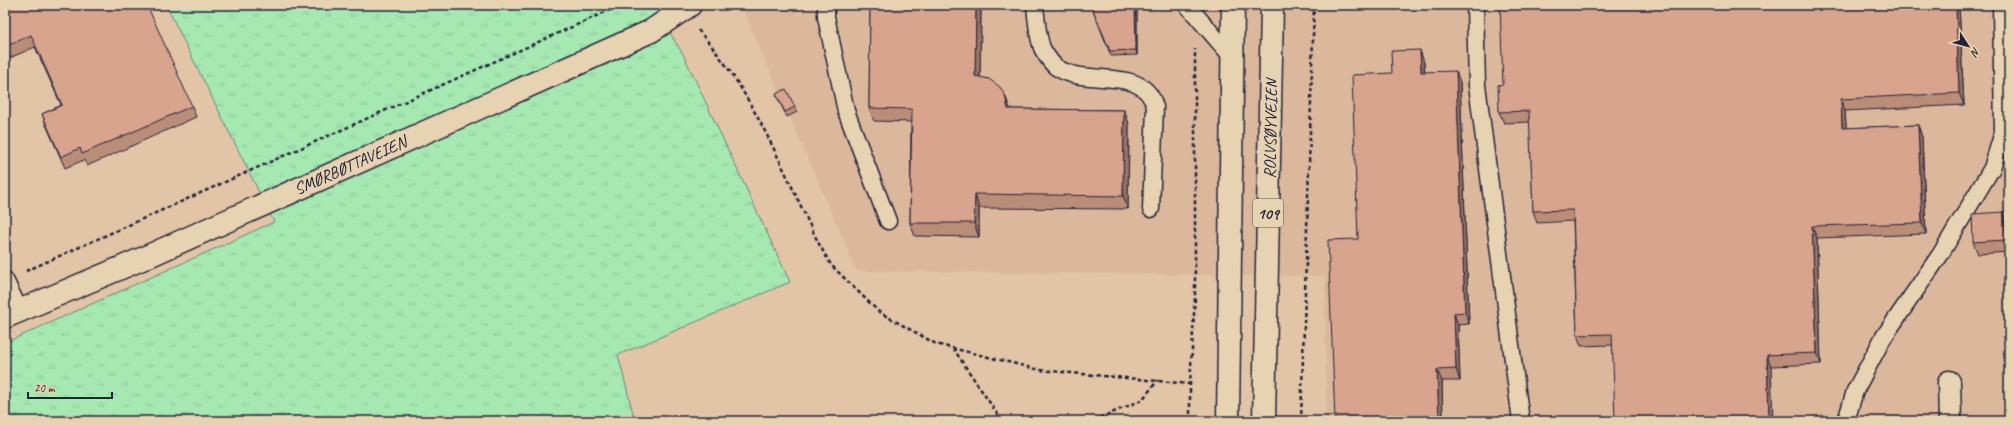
<svg xmlns="http://www.w3.org/2000/svg" width="2014" height="426" font-family="Caveat,sans-serif">
	<defs>
		<pattern id="grass-tufts" width="24" height="20" patternUnits="userSpaceOnUse"><rect width="24" height="20" fill="#a5e8b2"/><path d="M3 7l-1-3M5 7V3M7 7l1-3M15 17l-1-3M17 17v-4M19 17l1-3" fill="none" stroke="#8ec79a"/></pattern>
	</defs>
	<rect width="100%" height="100%" fill="#e2c5a6"/>
	<filter id="ink" filterUnits="userSpaceOnUse"><feTurbulence type="fractalNoise" baseFrequency=".025" numOctaves="2"/><feDisplacementMap in="SourceGraphic" scale="8" xChannelSelector="R" yChannelSelector="G"/><feConvolveMatrix kernelMatrix="1 2 1 2 8 2 1 2 1" color-interpolation-filters="sRGB"/></filter>
	<g filter="url(#ink)">
		<path fill="#dbb89c" d="M741 5H2009V421H1326L1325 276 857 271Z"/>
		<path fill="url(#grass-tufts)" stroke="#648576" d="M166 5H653L684 56 790 282 618 355 635 421H5V343L274 222Z"/>
		<g fill="none" stroke-linecap="round" stroke-linejoin="round">
			<g stroke="#22223b" stroke-width="19">
				<path id="lane" d="M826 5V17L846 111 888 221
					M1035 5C1036 17 1038 40 1043 50 1046 55 1052 64 1056 67 1087 89 1143 63 1155 107L1151 209
					M1187 5 1233 58
					M1475 5 1477 85 1521 421
					M5 280 20 311
					M1846 421 1855 391 1883 338 1940 255 1992 168 2003 132 2001 5"/>
			</g>
			<g stroke="#22223b" stroke-width="25">
				<path id="street" d="M5 317 144 258 651 31 690 5
					M1949 382 1950 421"/>
			</g>
			<g stroke="#22223b" stroke-width="25">
				<path id="primary" d="M1228 421 1233 5
					M1264 421 1272 5"/>
			</g>
			<path stroke="#22223b" stroke-width="2.5" stroke-dasharray="4 3" stroke-linecap="butt" d="M698 30C753 91 783 171 819 244L831 265 879 312 936 344 1040 370 1190 384
				M26 271 621 5
				M953 348 1002 421
				M1093 421 1142 400 1158 380
				M1190 421V384L1195 297V49
				M1301 421 1314 5"/>
			<use href="#lane" stroke="#e7d3b1" stroke-width="16"/>
			<use href="#street" stroke="#e7d3b1" stroke-width="22"/>
			<use href="#primary" stroke="#e7d3b1" stroke-width="22"/>
		</g>
		<path fill="#ba8d79" stroke="#22223b" d="M5 5 192 106 196 117 87 166 84 160 65 168 46 125 42 114 61 105 35 47 5 60Z
			M870 5H981L980 77 1010 109 1124 110 1129 124 1128 209 979 208V237L915 236 910 223 911 122 874 121 869 108Z
			M1091 5 1137 8V55L1111 56Z
			M1959 5 1964 105 1845 111 1846 128 1918 125 1922 137 1926 234 1817 238 1821 364 1771 366 1613 345 1581 346 1577 335 1573 221 1537 223 1533 211 1530 122 1504 123 1499 112 1503 84Z
			M1424 62 1425 72 1460 82 1469 324 1458 325 1460 381H1442L1443 421H1335L1358 239 1392 73Z
			M776 94 795 107 797 112 787 117 778 99Z
			M2004 212 2008 224 2009 252 1978 254 1973 242Z"/>
		<path fill="#977363" stroke="#22223b" d="M976 5H981L980 90 975 76Z
			M1135 5 1137 8V55L1136 50Z
			M1956 5H1959L1964 105 1959 93Z
			M1420 50 1424 62 1425 84 1421 72Z
			M1456 71 1460 82 1469 324 1465 312Z
			M1005 95 1010 108 1013 122 1008 109Z
			M1841 99 1845 111 1847 139 1842 128Z
			M1124 110 1129 124 1128 209 1123 196Z
			M1918 125 1922 137 1926 234 1922 223Z
			M975 194 979 208V237L974 223Z
			M2004 212 2008 224 2009 249 2006 240Z
			M1812 226 1817 238 1821 364 1817 353Z
			M1454 313 1458 325 1460 381 1456 369Z
			M1767 355 1771 366 1773 421H1769Z
			M1437 370 1442 381 1443 421H1439Z"/>
		<path fill="#d8a48d" stroke="#22223b" d="M5 5H147L192 106 82 154 80 148 61 157 42 114 62 105 31 35 5 47Z
			M870 5H976L975 76 989 79 1000 87 1005 95 1008 109 1124 110 1123 196 975 194 974 223H910L912 109 869 108Z
			M1091 5H1135L1136 50 1110 51Z
			M1500 5H1956L1959 93 1841 99 1842 128 1918 125 1922 223 1812 226 1817 353 1767 355 1769 421H1615L1612 334 1577 335 1573 210 1533 211 1529 111 1499 112 1498 85 1503 84Z
			M1420 50 1421 72 1456 71 1465 312 1454 313 1456 369 1437 370 1439 421H1335L1328 240 1358 239 1352 75 1392 73 1391 51Z
			M786 89 795 107 785 112 776 94Z
			M2004 212 2006 240 1973 242 1972 214Z"/>
	</g>
	<g text-anchor="middle" stroke-width="3.5" stroke-linejoin="round" paint-order="stroke">
		<rect fill="#e7d3b1" stroke="#5d575e" stroke-width="1" x="1253" y="199" width="30" height="28" rx="3"/>
		<g font-size="16" font-weight="bold" fill="#22223b">
			<text x="1268" y="219">109</text>
		</g>
		<g font-size="17" fill="#22223b" stroke="#e7d3b1">
			<text transform="translate(1270 129) rotate(-89)" y="6">ROLVSØYVEIEN</text>
			<text transform="translate(350 165) rotate(-24)" y="6">SMØRBØTTAVEIEN</text>
		</g>
	</g>
	<rect width="2014" height="426" fill="none" stroke="#e7d3b1" stroke-width="20"/>
	<rect x="10" y="10" width="1994" height="406" fill="none" stroke="#22223b" stroke-width="1.5" filter="url(#ink)"/>
	<g transform="translate(1968 46) rotate(126)" stroke="#e7d3b1" stroke-width="3" paint-order="stroke">
	<path d="M0-3L7 15L0 10L-7 15Z" fill="#22223b"/>
	<text y="-6" font-size="11" font-weight="bold" text-anchor="middle" fill="#22223b">N</text>
	</g>
	<path d="M28 392v6h84v-6" fill="none" stroke="#22223b" stroke-width="2"/>
	<text x="34" y="392" font-size="12" fill="#22223b" stroke="#e7d3b1" stroke-width="3" paint-order="stroke">20 m</text>
</svg>
